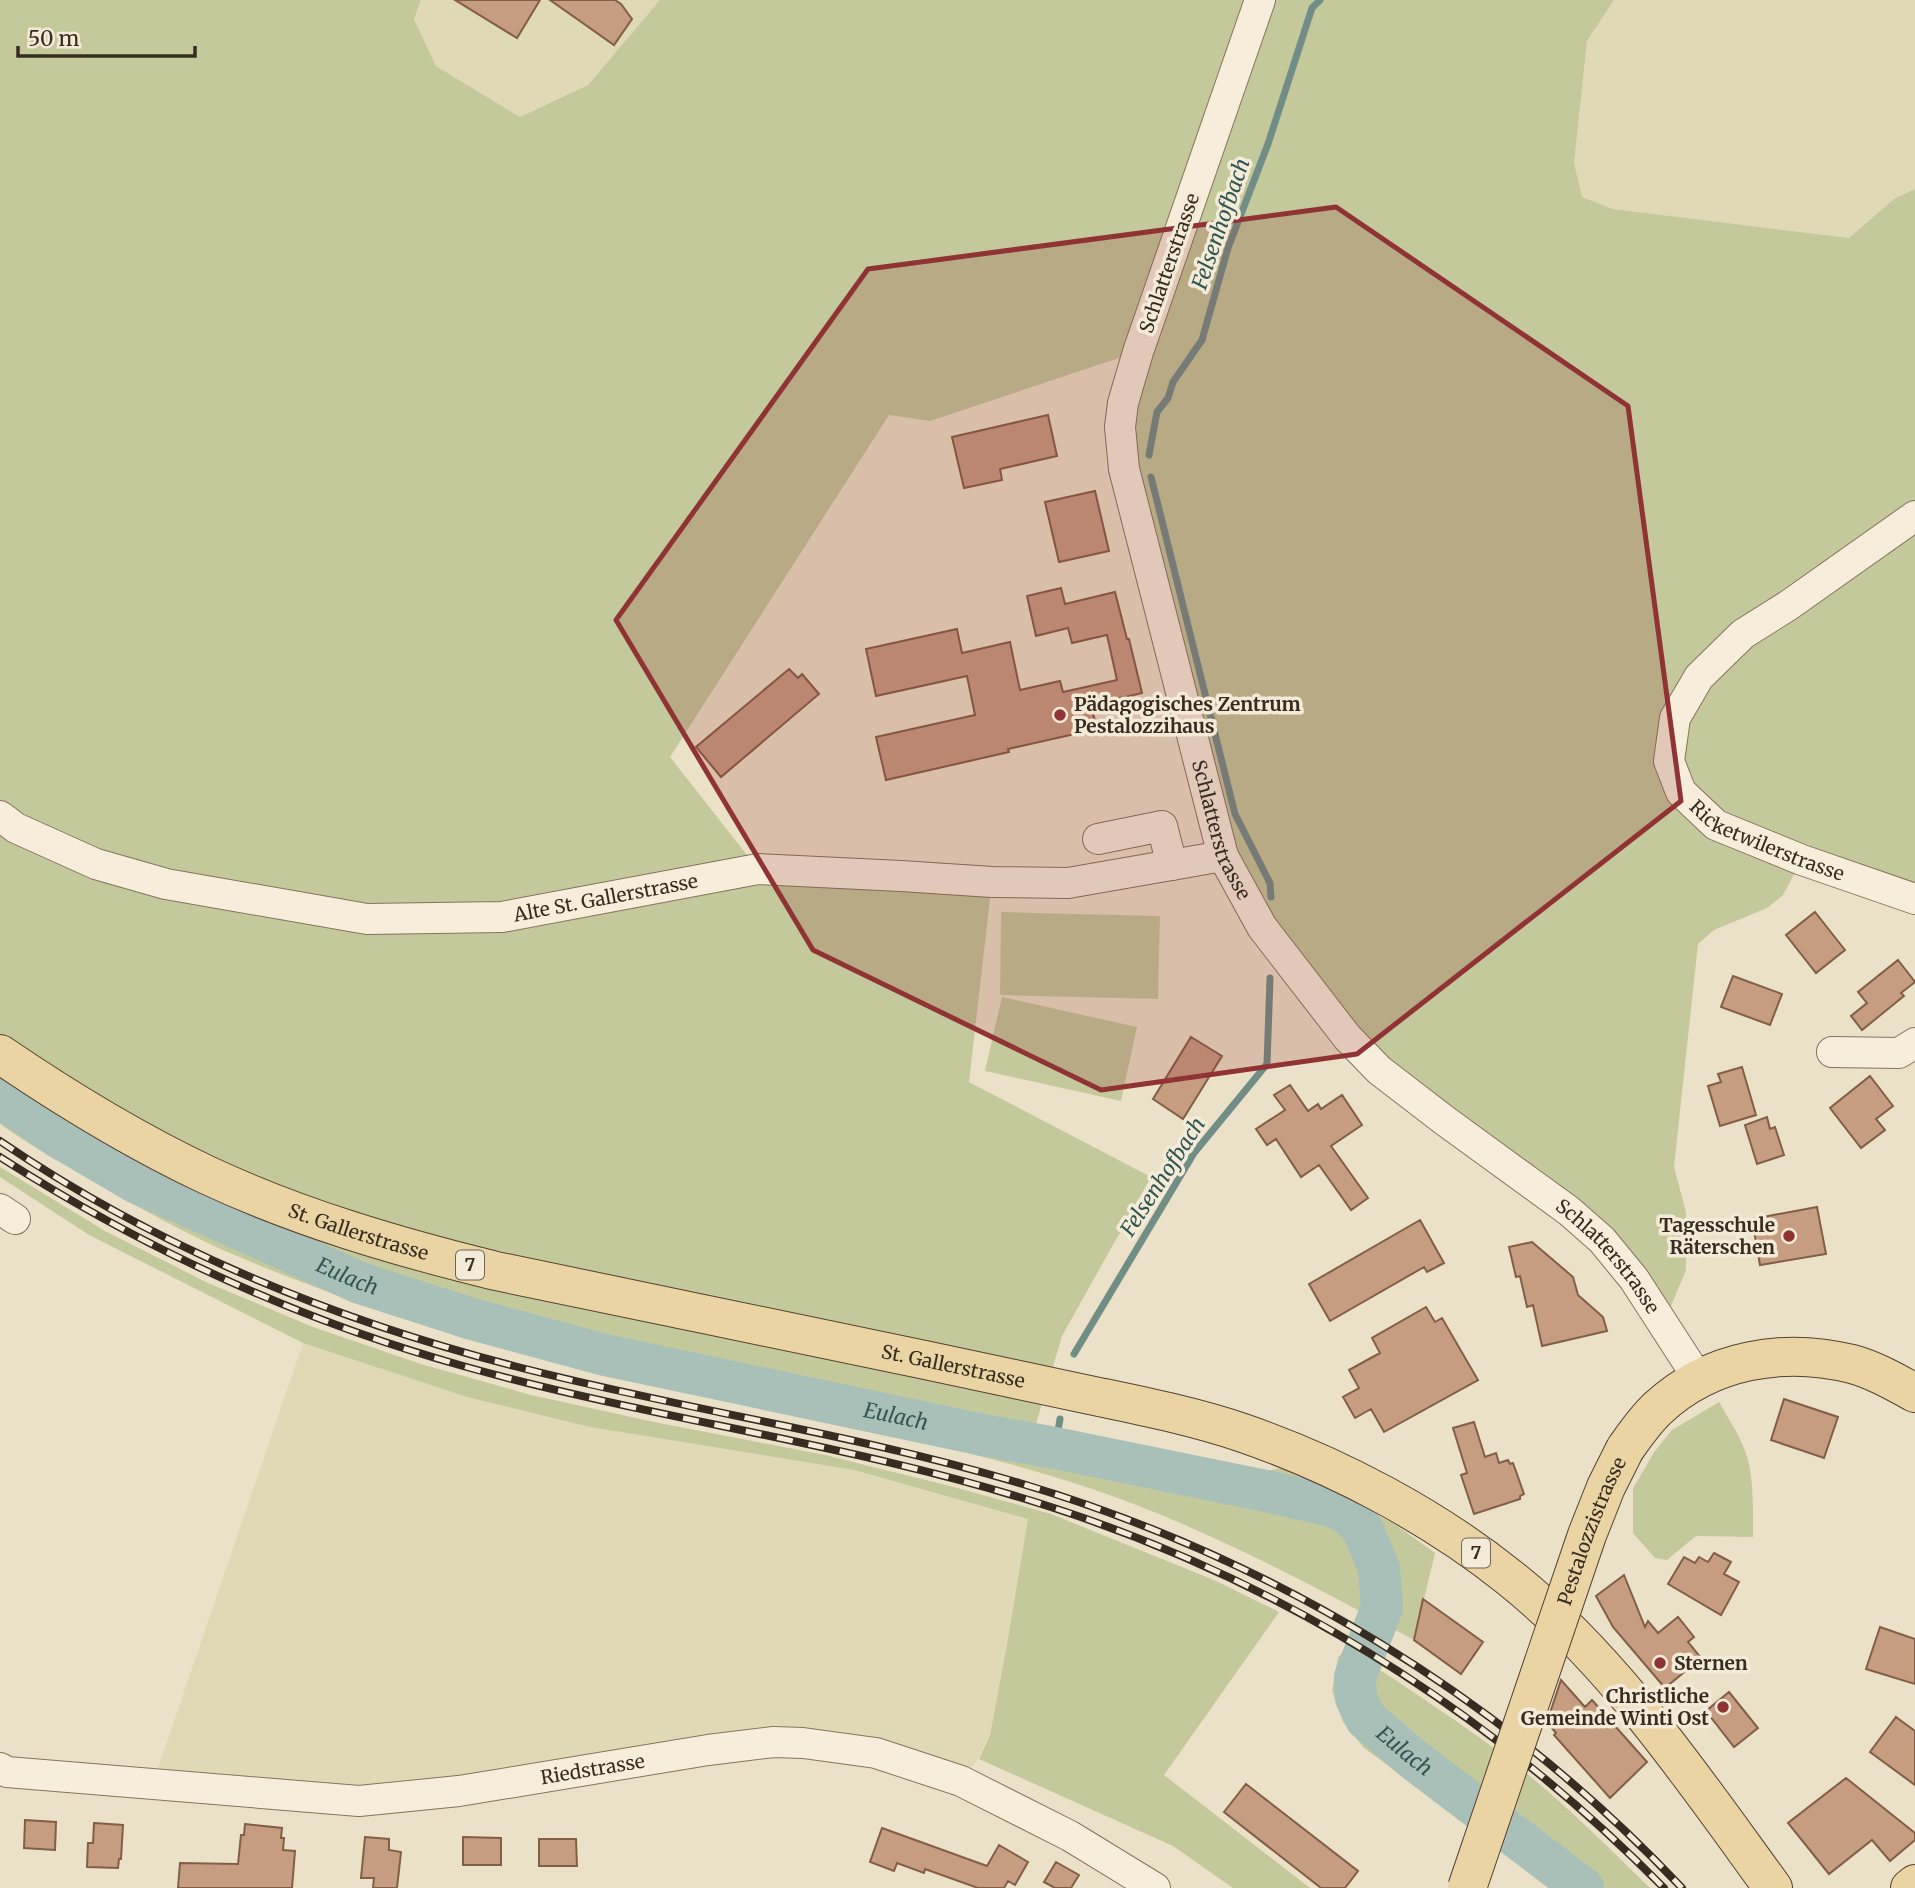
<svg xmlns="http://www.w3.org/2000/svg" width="1915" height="1888" font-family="Merriweather,serif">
	<rect width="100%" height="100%" fill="#ebe1c8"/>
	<path fill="#e0d9b6" d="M421 0H660L588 85 520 117 436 66 414 19Z
		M1614 0H1915V189L1894 199 1849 238 1613 209 1581 197 1574 163 1587 41Z
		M303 1343 467 1397 590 1427 854 1470 1028 1519 1007 1644 990 1734 978 1759 967 1773 878 1740 456 1783 353 1791 156 1774Z"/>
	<path fill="#c4c99c" d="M0 0H421L414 19 436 66 520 117 588 85 660 0H1614L1587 41 1574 163 1582 197 1613 209 1849 238 1894 199 1915 189V899L1802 860 1783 895 1767 908 1714 930 1698 944 1674 1167 1686 1212V1270L1671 1306 1658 1315 1634 1278 1379 1070 1223 856 1124 469 1137 352 930 421 889 415 670 757 758 869 992 882 969 1082 1151 1177 1062 1336 1033 1434 1252 1473 1282 1468 1393 1523 1435 1553 1414 1640C1301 1579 1183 1516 1061 1479 932 1439 800 1416 668 1387 517 1354 368 1313 225 1251 179 1230 134 1205 91 1180 60 1162 29 1145 0 1124Z
		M1001 912 1160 916 1158 999 1000 995Z
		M1002 997 1137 1027 1121 1101 985 1071Z
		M0 1167 105 1231 208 1283 313 1327 421 1364 531 1395 659 1423 825 1455 950 1486 1051 1514 1214 1580 1279 1612 1164 1775 1310 1888H1233L1173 1846 979 1759 990 1735 1007 1644 1028 1519 854 1470 590 1427 467 1397 303 1343 89 1235 0 1177Z
		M1719 1402C1729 1420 1743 1440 1748 1460 1754 1484 1753 1512 1753 1537L1696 1536 1667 1560 1655 1558 1633 1533V1488L1655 1451 1672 1430Z
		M1348 1649C1406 1687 1465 1725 1520 1768 1566 1805 1608 1847 1650 1888H1558L1468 1818 1462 1819 1364 1748 1343 1722 1332 1691 1338 1657Z"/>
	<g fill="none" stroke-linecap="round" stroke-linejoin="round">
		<path stroke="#708e86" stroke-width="7" d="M1149 455 1157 412 1168 398 1173 382 1202 340 1228 248 1268 144 1312 8 1320 0
			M1151 477 1235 814 1270 883 1271 897
			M1074 1354 1194 1153 1267 1064 1270 978
			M1055 1448 1060 1419"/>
		<path stroke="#a9c0b9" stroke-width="42" id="s1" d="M0 1097 60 1138 135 1182 360 1283 472 1319 605 1355 983 1435 1055 1448 1266 1491 1331 1506 1347 1513 1361 1526 1379 1568 1382 1608 1355 1677 1356 1698 1366 1719 1413 1759 1583 1888"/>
	</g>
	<path fill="#c69d81" stroke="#835e46" stroke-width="2" d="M455 0H540L517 38Z
		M550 0H615L621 4 632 19 614 45Z
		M1048 415 1057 456 1000 469 1002 480 964 488 952 437Z
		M1095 491 1109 551 1059 562 1045 502Z
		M1061 588 1065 604 1115 592 1127 639H1129L1142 693 1091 705 1097 729 1008 749 1009 752 886 780 876 737 975 715 967 676 876 696 866 649 957 629 962 653 1010 642 1020 690 1060 681 1063 692 1117 680 1107 635 1072 643 1068 628 1036 636 1027 596Z
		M789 669 798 678 802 674 819 694 721 777 696 747Z
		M1815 912 1845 950 1816 973 1786 935Z
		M1898 960 1915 982 1901 993 1904 996 1862 1030 1851 1016 1867 1003 1858 992Z
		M1733 976 1782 994 1770 1025 1721 1007Z
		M1191 1037 1222 1056 1183 1119 1153 1099Z
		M1742 1067 1756 1115 1720 1126 1708 1086 1721 1082 1718 1074Z
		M1870 1076 1893 1106 1876 1119 1885 1130 1861 1148 1830 1108Z
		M1290 1085 1308 1111 1318 1104 1321 1109 1342 1095 1362 1125 1331 1146 1368 1198 1351 1210 1319 1165 1301 1177 1276 1139 1267 1145 1256 1129 1285 1110 1274 1095Z
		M1767 1117 1770 1129 1775 1127 1784 1155 1757 1164 1745 1125Z
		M1817 1207 1826 1254 1760 1265 1752 1219Z
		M1420 1220 1444 1263 1427 1272 1424 1267 1330 1321 1309 1284Z
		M1532 1242 1573 1277 1578 1295 1603 1317 1607 1331 1542 1346 1533 1305 1527 1307 1520 1276 1516 1277 1509 1247Z
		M1426 1307 1435 1322 1442 1318 1478 1380 1384 1432 1371 1409 1355 1418 1343 1397 1359 1388 1349 1370 1380 1353 1372 1338Z
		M1784 1399 1838 1417 1824 1458 1771 1440Z
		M1474 1422 1485 1457 1496 1453 1499 1463 1508 1460 1510 1464 1513 1463 1524 1494 1520 1496V1499L1474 1514 1461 1475 1467 1473 1453 1428Z
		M1714 1553 1731 1562 1724 1574 1739 1582 1721 1615 1668 1584 1684 1557 1695 1563 1699 1557 1708 1562Z
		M1624 1575 1645 1627 1648 1621 1658 1633 1678 1617 1694 1637 1688 1642 1701 1658 1665 1688 1613 1627 1596 1596Z
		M1423 1599 1483 1642 1461 1674 1414 1640Z
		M1880 1627 1915 1639V1684L1866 1669Z
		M1561 1680 1585 1707 1592 1700 1647 1762 1610 1798 1554 1735 1556 1733 1547 1722Z
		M1729 1692 1758 1728 1734 1747 1706 1711Z
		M1896 1717 1915 1731V1785L1870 1752Z
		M1846 1778 1915 1833V1840L1890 1861 1872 1840 1829 1874 1788 1823Z
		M1246 1784 1358 1871 1345 1888H1321L1224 1812Z
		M25 1820 56 1822 55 1850 24 1848Z
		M94 1823 123 1825 121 1859H119L118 1868 87 1867 88 1843H93Z
		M245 1824 282 1828 281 1838H284L283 1850 295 1851 292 1888H178L180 1863 238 1864 241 1835H244Z
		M882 1828 987 1866 999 1845 1028 1862 1015 1885 1008 1881 1004 1888H978L925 1869 924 1873 897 1863 894 1871 870 1862Z
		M365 1837 389 1839V1850L401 1852 397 1888H373L374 1878H361Z
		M463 1837 501 1838V1865H463Z
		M539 1839H576L577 1866H539Z
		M1056 1862 1079 1875 1071 1888H1055L1044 1882Z"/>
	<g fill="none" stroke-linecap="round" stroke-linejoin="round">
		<g stroke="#86735e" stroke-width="32">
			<g id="minor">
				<path id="s2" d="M1260 0 1138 352 1123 403 1120 427 1124 469 1223 856 1262 927 1347 1037 1379 1070 1444 1120 1569 1211 1602 1240 1634 1279 1698 1378"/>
				<path id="s3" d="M1915 516 1789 605 1743 634 1699 677 1675 718 1669 761 1681 792 1716 825 1802 860 1915 899"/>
				<path id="s4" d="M0 816 16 828 96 864 166 884 367 919 502 917 758 869 901 876 992 882 1068 883 1223 856"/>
				<path d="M1098 839 1162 826 1172 865"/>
				<path d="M1832 1052 1899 1053 1915 1043"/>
				<path d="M0 1209 15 1219"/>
				<path id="s5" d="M0 1768 7 1772 359 1801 459 1791 708 1750 774 1742 803 1743 876 1753 961 1781 1070 1836 1155 1888"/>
			</g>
		</g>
		<g stroke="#544232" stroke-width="40">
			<g id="major">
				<path id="s6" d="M0 1054C66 1099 135 1141 207 1175 299 1218 398 1247 496 1271 639 1301 782 1330 925 1360 983 1372 1041 1385 1099 1397 1147 1407 1196 1417 1243 1433 1336 1465 1433 1516 1510 1578 1614 1661 1695 1781 1773 1888"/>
				<path d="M1625 1449C1635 1435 1645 1420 1658 1408 1711 1359 1784 1347 1852 1364 1874 1370 1895 1382 1915 1393"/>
				<path d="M1910 1888 1915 1884"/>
			</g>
		</g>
		<use href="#minor" stroke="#f6eedb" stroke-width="30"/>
		<use href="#major" stroke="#ebd4a3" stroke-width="38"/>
		<g stroke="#372c21" stroke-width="8">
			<path id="rail" d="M0 1141C156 1247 332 1319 514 1366 684 1410 858 1434 1026 1485 1275 1560 1503 1698 1682 1888
				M0 1157C144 1249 298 1320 463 1366 659 1421 863 1445 1057 1509 1292 1586 1491 1713 1664 1888"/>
		</g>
		<use href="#rail" stroke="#f3ebd7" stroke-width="5" stroke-dasharray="16" stroke-linecap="butt"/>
		<g stroke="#544232" stroke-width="40" stroke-linecap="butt">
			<g id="major-bridge">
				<path id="s7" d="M1467 1888 1587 1535 1606 1487 1625 1449"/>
			</g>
		</g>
		<use href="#major-bridge" stroke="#ebd4a3" stroke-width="38"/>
	</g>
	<path fill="#903334" fill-opacity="0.2" stroke="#903334" stroke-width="5" stroke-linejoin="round" d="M1336 207 1628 406 1681 801 1357 1054 1101 1090 813 950 616 620 868 269Z"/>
	<g fill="#903334" stroke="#f3ebd7" stroke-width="2.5">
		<circle cx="1060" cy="715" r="7"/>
		<circle cx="1789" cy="1236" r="7"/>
		<circle cx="1660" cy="1663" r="7"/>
		<circle cx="1723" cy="1707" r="7"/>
	</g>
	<g text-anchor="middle" stroke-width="7" stroke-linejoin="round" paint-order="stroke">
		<g fill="#f3ebd7" stroke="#6f6558" stroke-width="2">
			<rect x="456" y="1250.5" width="28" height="29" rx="5"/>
			<rect x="1462" y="1538.5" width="28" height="29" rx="5"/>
		</g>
		<g font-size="18" font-weight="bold" fill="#372c21">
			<text x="470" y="1271">7</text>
			<text x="1476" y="1559">7</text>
		</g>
		<g font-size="19" fill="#372c21" stroke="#f3ebd7">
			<text transform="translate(1169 263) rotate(-71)" y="7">Schlatterstrasse</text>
			<text dy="7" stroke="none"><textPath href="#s2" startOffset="866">Schlatterstrasse</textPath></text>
			<text dy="7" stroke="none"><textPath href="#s3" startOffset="495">Ricketwilerstrasse</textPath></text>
			<text dy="7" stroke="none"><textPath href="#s4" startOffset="625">Alte St. Gallerstrasse</textPath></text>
			<text dy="7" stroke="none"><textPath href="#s6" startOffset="402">St. Gallerstrasse</textPath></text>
			<text dy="7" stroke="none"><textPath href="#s2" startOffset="1454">Schlatterstrasse</textPath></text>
			<text dy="7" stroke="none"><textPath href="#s6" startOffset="1012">St. Gallerstrasse</textPath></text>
			<text dy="7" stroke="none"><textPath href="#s7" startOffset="378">Pestalozzistrasse</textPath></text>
			<text dy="7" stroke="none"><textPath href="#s5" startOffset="597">Riedstrasse</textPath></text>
		</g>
		<g font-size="19" font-weight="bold" fill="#372c21" stroke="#f3ebd7" text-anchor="start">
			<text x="1074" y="711">Pädagogisches Zentrum<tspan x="1074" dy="22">Pestalozzihaus</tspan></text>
			<text x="1775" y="1232" text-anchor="end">Tagesschule<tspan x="1775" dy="22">Räterschen</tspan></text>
			<text x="1674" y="1670">Sternen</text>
			<text x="1709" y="1703" text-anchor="end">Christliche<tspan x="1709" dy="22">Gemeinde Winti Ost</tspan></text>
		</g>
		<g font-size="21" font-style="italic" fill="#315653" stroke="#f3ebd7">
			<text transform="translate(1221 224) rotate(-71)" y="7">Felsenhofbach</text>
			<text transform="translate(1163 1177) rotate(-57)" y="7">Felsenhofbach</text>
			<text dy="7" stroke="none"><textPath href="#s1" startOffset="392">Eulach</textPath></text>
			<text dy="7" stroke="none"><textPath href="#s1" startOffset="959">Eulach</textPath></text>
			<text dy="7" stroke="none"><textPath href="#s1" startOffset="1694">Eulach</textPath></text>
		</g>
	</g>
	<path d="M18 46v10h177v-10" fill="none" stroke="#372c21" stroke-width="3.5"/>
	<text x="28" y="46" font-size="21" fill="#372c21" stroke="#f3ebd7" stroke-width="5" paint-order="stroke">50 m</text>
</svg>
